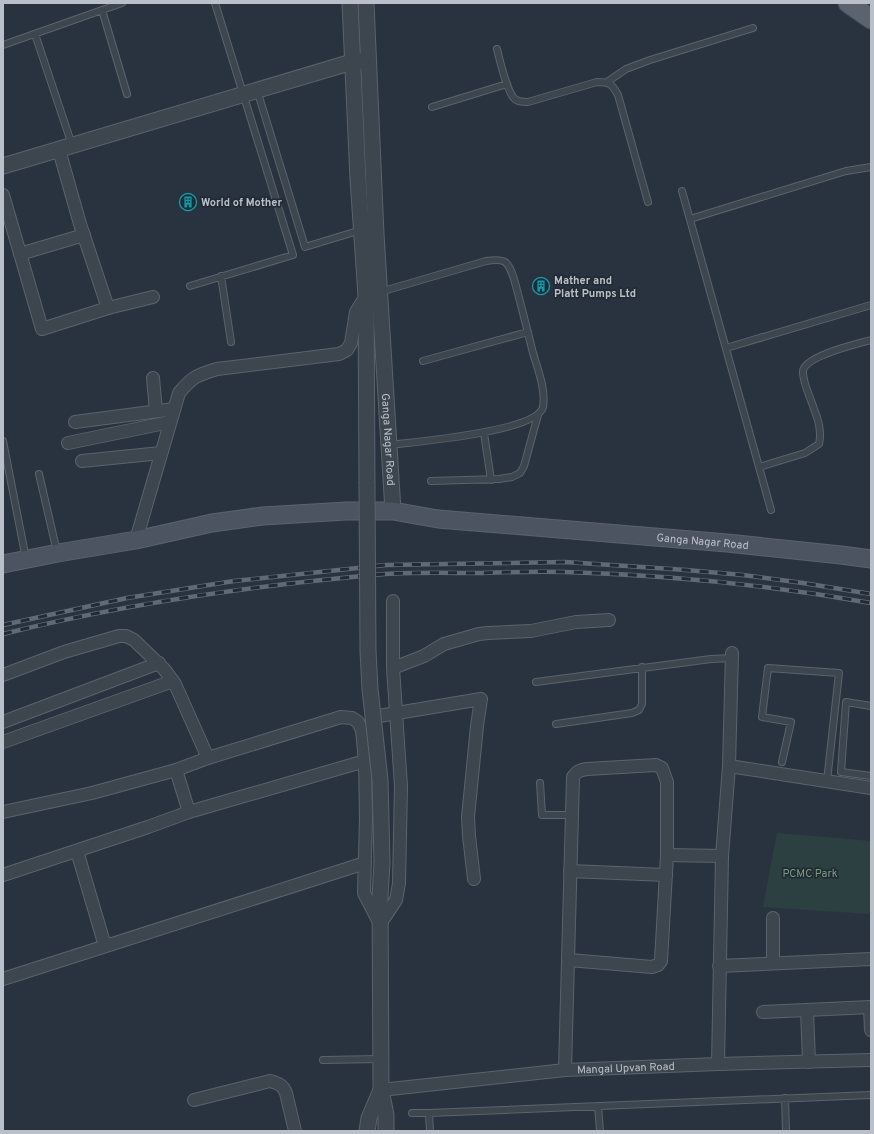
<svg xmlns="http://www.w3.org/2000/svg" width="874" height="1134" font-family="Overpass,sans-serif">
	<rect width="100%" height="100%" fill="#29333f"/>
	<path fill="#2c4041" d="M777 833 871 841V903L869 914 763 907Z"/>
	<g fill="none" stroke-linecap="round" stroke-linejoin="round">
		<g stroke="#5b636c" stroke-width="8">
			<path id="service" d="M102 10 127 94
				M35 34 72 145
				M3 45 122 3
				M497 49C500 61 506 88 513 97 516 102 523 102 528 102L597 82C610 82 612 84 618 95L648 202
				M607 82 626 69 650 60 753 28
				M257 90 305 247 361 230
				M432 107 507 84
				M682 191 771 510
				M690 219 846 171 871 167
				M221 276 231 342
				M190 286 293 255 215 3
				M380 292 486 261C506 258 508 261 514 279 521 304 527 329 533 353 538 370 546 390 543 407 537 432 414 442 389 445
				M726 348 871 305
				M423 361 528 332
				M484 433 491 480
				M3 441 26 559
				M759 467 805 453 819 444C822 432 819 421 814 409 811 399 802 381 803 371 805 356 857 344 871 340
				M39 474 57 552
				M431 481 499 479 512 477 520 473 524 466 538 415
				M536 682 711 659 732 658
				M871 706 846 702 841 772 871 776
				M556 724 632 713 639 710 642 704V667
				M782 762 791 722 762 717 768 668 839 673 827 781
				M540 783 542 815H571
				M323 1060 380 1059
				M785 1098 786 1131
				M598 1106 600 1131
				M412 1113H429L871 1095
				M429 1113 430 1131"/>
		</g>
		<g stroke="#5b636c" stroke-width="14">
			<g id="minor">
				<path d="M59 150 80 224 108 308"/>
				<path d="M3 195 42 329 108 308 153 297"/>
				<path d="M20 254 84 235"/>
				<path d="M153 378 156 411"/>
				<path d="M75 422 174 409"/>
				<path d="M68 443 170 422"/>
				<path d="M82 461 161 453"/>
				<path d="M136 540 179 393C192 377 197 375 217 369L339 354 347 350 351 343 356 312 366 296"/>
				<path d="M393 668 424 656 444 644 479 634 488 633 531 631 576 622 609 620"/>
				<path d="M3 675 64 652 119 636H126L134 640 164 669 175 684 208 758"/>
				<path d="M373 717 481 699 477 726 468 817 469 836 474 879"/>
				<path d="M3 722 159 663"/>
				<path d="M3 742 173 681"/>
				<path d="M729 766 871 788"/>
				<path d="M176 770 189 812"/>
				<path d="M3 812 92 793 176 770 208 758 341 717 352 718 358 722 362 730 365 761 366 818 364 893 380 924 396 900 399 883 401 786 393 668V601"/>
				<path d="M77 851 105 946"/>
				<path d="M667 855 722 856"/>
				<path d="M570 871 666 875"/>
				<path d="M3 875 148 827 189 812 365 761"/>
				<path d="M773 918V963"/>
				<path d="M719 966 871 959"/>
				<path d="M3 979 365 863"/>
				<path d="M870 1007 871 1030"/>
				<path d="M807 1010 809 1062"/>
				<path d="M763 1012 871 1007"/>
				<path d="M718 1064 722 856 729 766 732 653"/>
				<path d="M565 1070 573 777C577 771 580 770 587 769L656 765 662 768 667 782V855L661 961 658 965 652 967 569 960"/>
				<path id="s1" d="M381 1090 565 1070 718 1064 871 1060"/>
				<path d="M194 1100 270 1081C278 1083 283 1085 286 1093L295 1131"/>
			</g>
		</g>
		<g stroke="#5b636c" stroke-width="17">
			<g id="tertiary">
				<path d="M350 3 358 179 366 296 367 487"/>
				<path id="s2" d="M366 3 376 234 393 511"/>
				<path d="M3 166 352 62 361 61"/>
				<path d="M382 863 380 895 381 1090 386 1115V1131"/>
				<path d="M367 1131 369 1118 381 1090"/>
			</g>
		</g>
		<g stroke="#5b636c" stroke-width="19">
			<g id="secondary">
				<path id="s3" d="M3 564 58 553 136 540 212 523 263 516 346 511H393L438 519 727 543 841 555 871 559"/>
			</g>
		</g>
		<g stroke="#474e58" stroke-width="21">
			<path id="primary" d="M848 3 871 19"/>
		</g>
		<use href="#service" stroke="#3d454f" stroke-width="6"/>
		<use href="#minor" stroke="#3d454f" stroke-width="12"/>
		<use href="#tertiary" stroke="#3d454f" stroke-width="15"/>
		<use href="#secondary" stroke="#4c5461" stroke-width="17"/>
		<use href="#primary" stroke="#5b646e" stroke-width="19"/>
		<g stroke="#606975" stroke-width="4.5">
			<path id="rail" d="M3 625 127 598 234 581 386 565 565 562 627 566 686 570 743 575 803 583 871 594
				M3 634C128 603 257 585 385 574 417 572 450 573 482 573 509 572 537 571 565 572 667 575 770 585 871 603"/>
		</g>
		<use href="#rail" stroke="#222a34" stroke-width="3" stroke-dasharray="9" stroke-linecap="butt"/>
		<g stroke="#5b636c" stroke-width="17" stroke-linecap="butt">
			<path id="tertiary-bridge" d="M367 487 368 651 370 689 380 780 382 863"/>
		</g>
		<use href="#tertiary-bridge" stroke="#3d454f" stroke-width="15"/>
	</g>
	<defs>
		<g id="building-ring" transform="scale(0.9)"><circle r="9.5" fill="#222a34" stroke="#0f9aa8" stroke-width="1.5"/><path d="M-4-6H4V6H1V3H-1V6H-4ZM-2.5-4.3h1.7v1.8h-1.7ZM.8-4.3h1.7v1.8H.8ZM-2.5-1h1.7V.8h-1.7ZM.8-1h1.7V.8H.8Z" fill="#0f9aa8"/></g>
	</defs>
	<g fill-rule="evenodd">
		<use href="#building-ring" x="188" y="202"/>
		<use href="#building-ring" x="541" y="286"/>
	</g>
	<g text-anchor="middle" stroke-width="3.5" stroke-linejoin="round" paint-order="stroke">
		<g font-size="11" font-weight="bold" fill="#bac0c9" stroke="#222a34" text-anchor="start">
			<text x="201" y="206">World of Mother</text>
			<text x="554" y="284">Mather and<tspan x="554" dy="13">Platt Pumps Ltd</tspan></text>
		</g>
		<g font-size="11" fill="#bac0c9" stroke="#222a34">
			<text dy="4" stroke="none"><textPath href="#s2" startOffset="437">Ganga Nagar Road</textPath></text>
			<text dy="4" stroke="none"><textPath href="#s3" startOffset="706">Ganga Nagar Road</textPath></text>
			<text dy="4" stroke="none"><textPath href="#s1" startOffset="246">Mangal Upvan Road</textPath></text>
		</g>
		<g font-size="11" fill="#7b9c81" stroke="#222a34">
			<text x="810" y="877">PCMC Park</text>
		</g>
	</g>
	<rect width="874" height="1134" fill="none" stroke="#bac0c9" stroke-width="8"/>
</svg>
